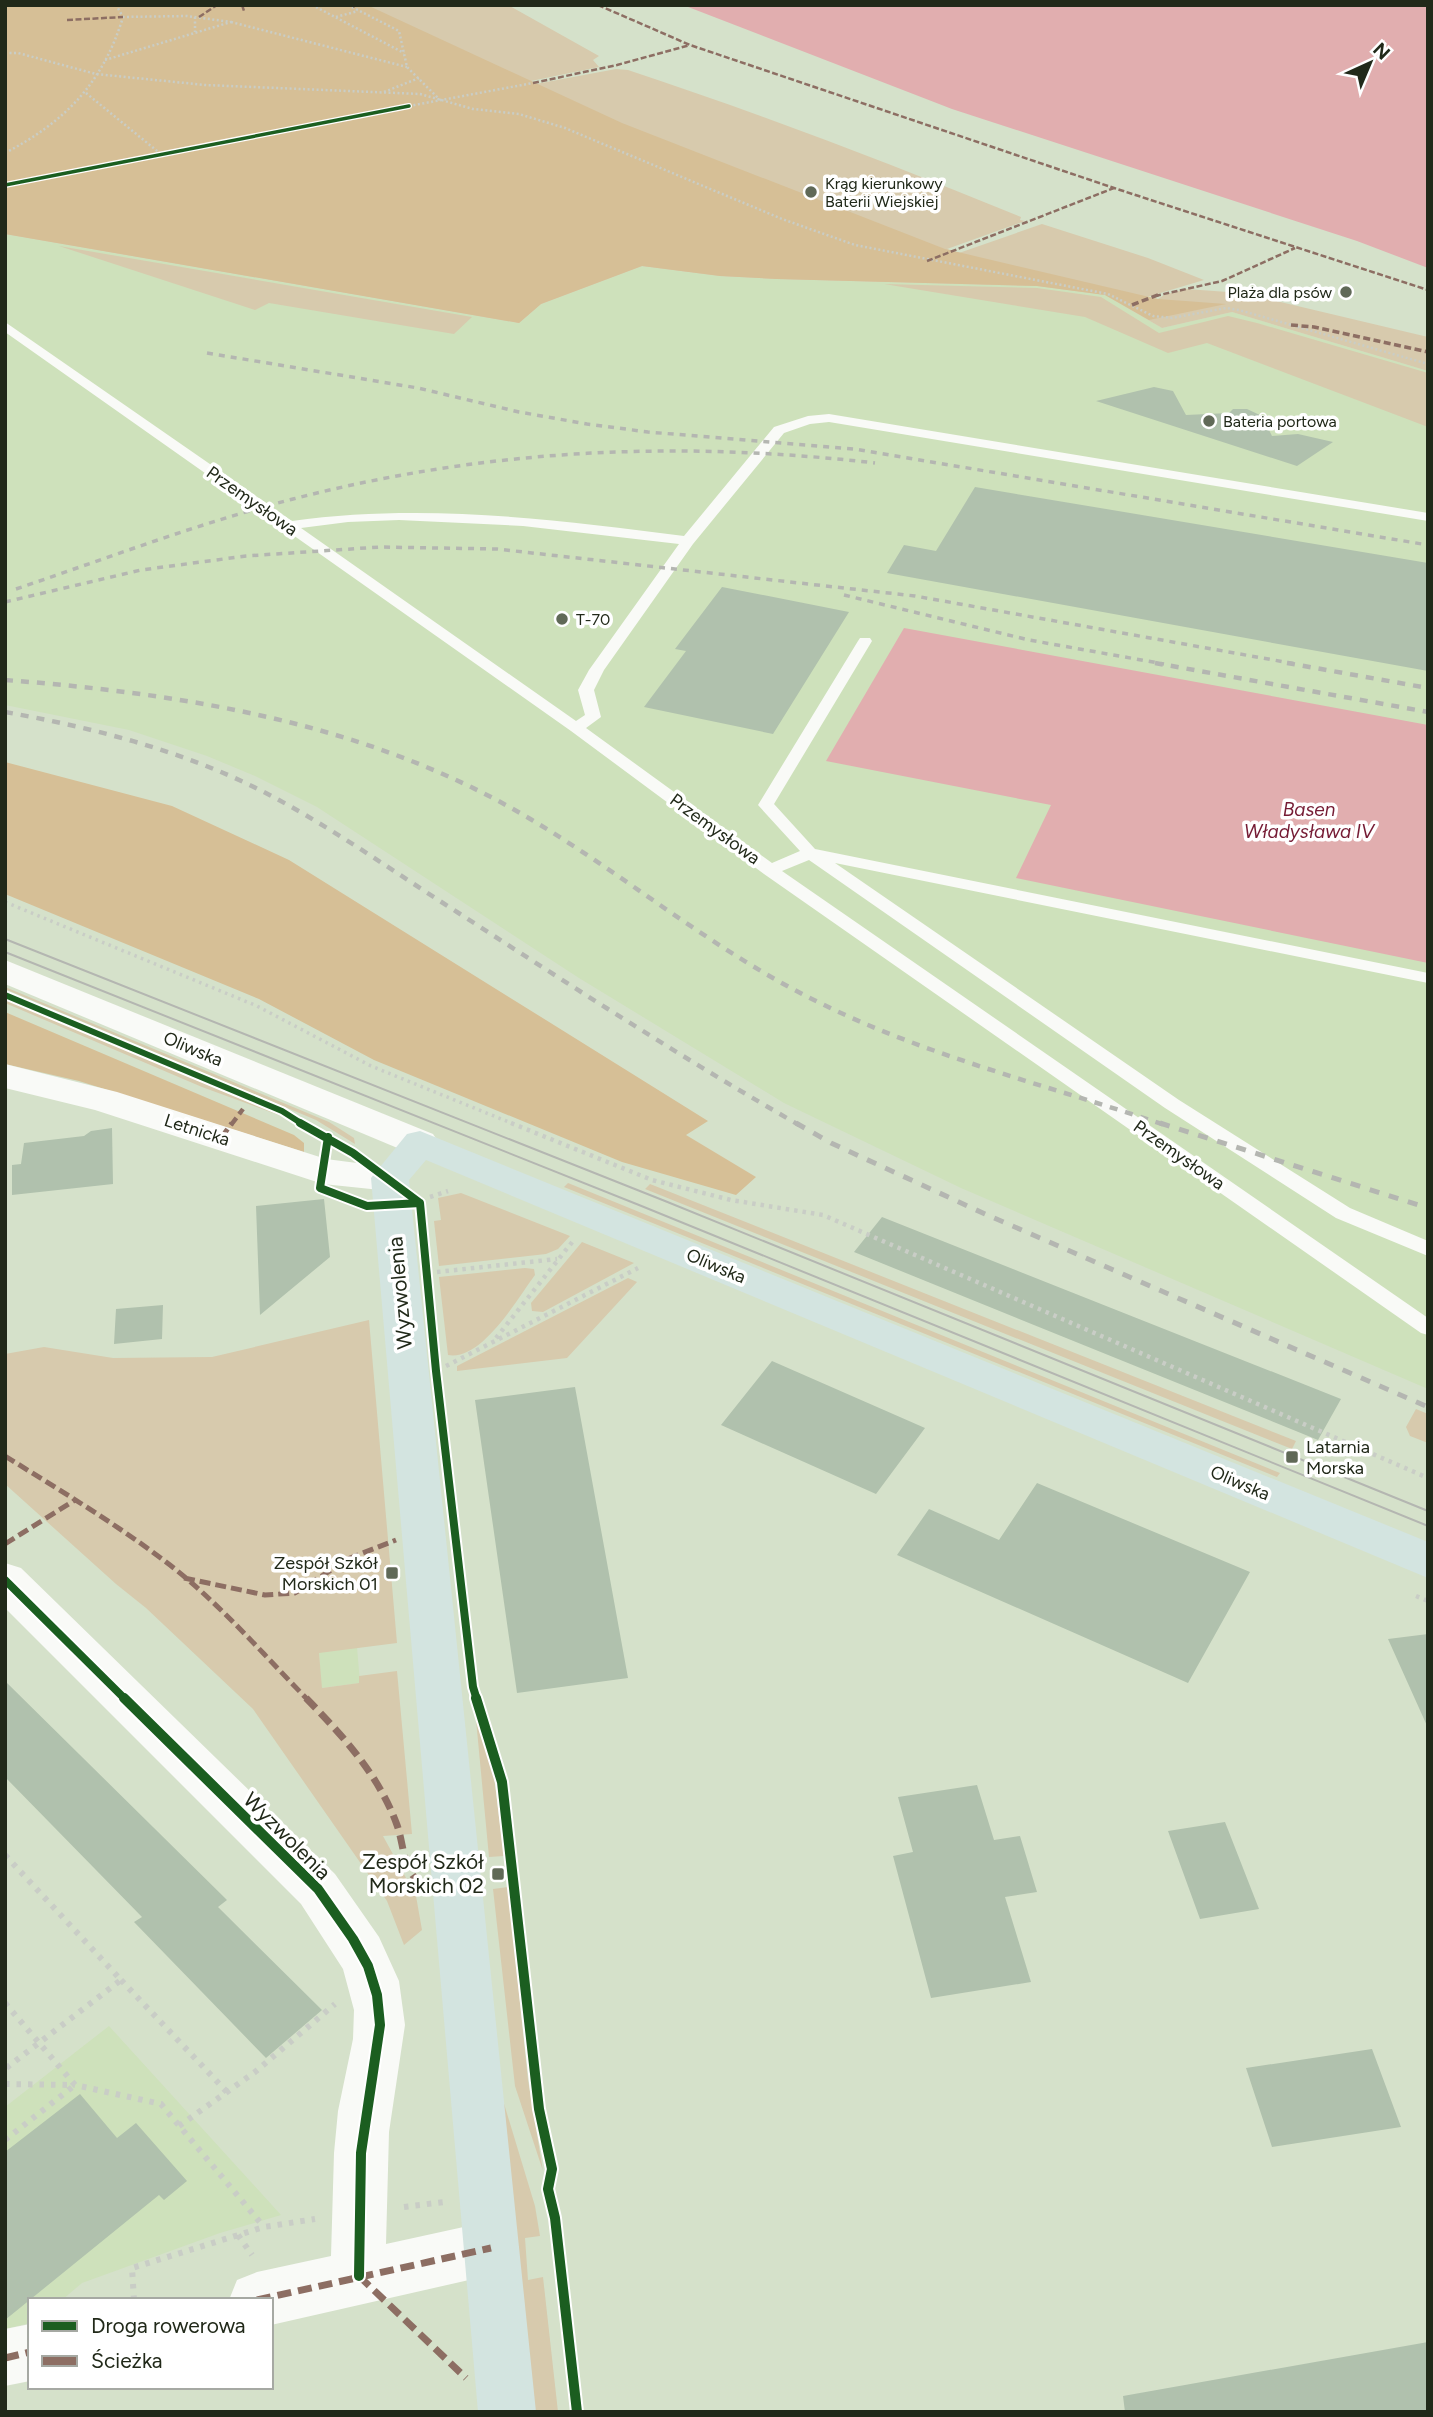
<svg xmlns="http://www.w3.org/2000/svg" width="1433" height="2417" font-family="Figtree,sans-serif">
	<rect width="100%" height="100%" fill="#d5e1ca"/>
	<path fill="#cee1bb" d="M5 234 519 323 541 304 642 266 720 276 777 279 1037 286 1105 295 1162 328 1232 312 1428 371V1389L961 1188 784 1103 579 978 317 807 255 776 207 756 129 730 5 705Z
		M357 1647 360 1683 321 1688 319 1652Z
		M109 2026 281 2215 220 2233 82 2283 62 2300H30V2323L5 2329V2107Z"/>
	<path fill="#d7caad" d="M5 5H508L599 56 593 60 599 67 531 81 536 84 616 69 628 70C761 114 891 164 1021 217L1020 220 1025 221 947 249 959 253 1042 224 1148 258 1204 280 1147 297 1158 299 1164 295 1186 289 1242 293 1428 337V371L1232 312 1162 328 1105 295 1037 286 777 279 720 276 642 266 541 304 519 323 5 234Z
		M59 246 472 317 454 334 269 303 255 310Z
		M884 284 1037 288 1101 297 1159 333 1228 316 1257 323 1428 373V427L1207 343 1168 353 1085 317Z
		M5 987 329 1122 354 1138 355 1144 316 1120 5 989Z
		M5 999 284 1117 202 1087 5 1003Z
		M568 1183 1280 1473 1277 1477 564 1187Z
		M650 1184 1296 1441 1292 1449 645 1189Z
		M461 1193 570 1236 558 1249 546 1254 439 1266 434 1221 441 1220 438 1198Z
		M582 1242 634 1263 543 1312 532 1311 531 1303Z
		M525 1268 534 1269 535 1275C517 1299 482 1361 448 1355L439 1277Z
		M628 1278 637 1282 567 1358 457 1371V1366Z
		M369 1320 397 1643 319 1653 322 1688 359 1683V1676L397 1671 412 1834 383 1836 416 1896 422 1930 404 1945 387 1901 253 1709 146 1608 116 1584 5 1484V1354L44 1347 113 1358 212 1357Z
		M1416 1409 1428 1414V1443L1410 1436 1406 1427Z
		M475 1709 494 1777 504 1856 489 1857Z
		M508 1887 528 2080 543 2171 515 2086 493 1889Z
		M502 2097 535 2206 540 2236 525 2238 528 2280 543 2277 558 2412H533Z"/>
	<path fill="#d6bf96" d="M5 5H367L622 123 945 249 1158 299 1226 304 1149 320 1105 295 1037 286 777 279 720 276 642 266 541 304 519 323 5 234Z
		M5 762 172 806 289 860 708 1121 686 1135 756 1177 736 1195 622 1162 374 1060 259 999 5 894Z
		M5 1012 294 1135 304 1143V1152L79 1081 5 1064Z"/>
	<path fill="#e1aeaf" d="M683 5H1428V268L1357 241 952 109Z
		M904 628 1428 725V963L1016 878 1051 805 826 761Z"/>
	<path fill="#b0c1ad" d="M1154 387 1173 391 1186 415 1229 413 1233 409H1247L1262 416 1272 436 1298 434 1333 442 1297 466 1096 401Z
		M975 487 1428 563V671L887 573 904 545 936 551Z
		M722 587 849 612 773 734 644 707 686 651 675 649Z
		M112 1128 113 1184 12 1195V1165L21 1164 24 1143 84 1136 91 1131Z
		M324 1199 330 1257 260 1315 256 1206Z
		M882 1217 1341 1399 1318 1440 854 1252Z
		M163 1305 162 1339 114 1344 116 1309Z
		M772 1361 925 1428 876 1494 721 1425Z
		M575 1387 628 1678 517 1693 475 1400Z
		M1037 1483 1250 1572 1188 1683 897 1555 929 1509 999 1540Z
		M1428 1634V1728L1388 1639Z
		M5 1681 227 1900 218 1907 322 2010 266 2058 134 1922 142 1917 5 1777Z
		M977 1785 994 1840 1020 1836 1037 1892 1005 1897 1031 1982 931 1998 893 1856 913 1852 898 1797Z
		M1225 1822 1259 1909 1200 1919 1168 1831Z
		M1372 2049 1401 2127 1272 2147 1246 2068Z
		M80 2094 117 2138 136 2123 187 2181 164 2200 159 2195 5 2320V2152Z
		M1428 2342V2412H1125L1123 2396Z"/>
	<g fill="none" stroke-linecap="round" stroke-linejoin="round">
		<path stroke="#c9cdc6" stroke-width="2.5" stroke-dasharray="2 2.5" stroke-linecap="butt" d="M312 5 404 53
			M348 5 399 31 407 67 440 100
			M195 17V32
			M336 17 358 11
			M231 22 407 67
			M5 53H18L96 74 205 85 420 94 473 109 519 114 565 128 782 219 855 245 1108 294 1153 316 1172 318 1226 308 1239 310 1428 364
			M105 60 231 22 187 16 123 17
			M384 92 419 78
			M86 93 162 155
			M409 106 533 83
			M5 153C65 122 103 83 123 17L116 5"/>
		<path stroke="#c9cdc6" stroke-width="3.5" stroke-dasharray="2.5 4.5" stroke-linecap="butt" d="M5 902 257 1006 371 1066 516 1125"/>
		<path stroke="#c9cdc6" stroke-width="4.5" stroke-dasharray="3.5 5" stroke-linecap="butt" d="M511 1123 652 1180 731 1200 823 1215 1428 1478
			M430 1197 448 1191
			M437 1272 557 1259
			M496 1338 573 1241
			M446 1366 638 1268
			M1416 1596 1428 1601"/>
		<path stroke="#c9cdc6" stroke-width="6" stroke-dasharray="4.5 7" stroke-linecap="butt" d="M5 1855 121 1980 5 2069
			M121 1980 227 2092
			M5 2003 75 2085 161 2104 264 2227
			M5 2084 74 2085
			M179 2126 255 2072 335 2004
			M5 2140 75 2085
			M404 2207 444 2202
			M238 2235 252 2255
			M134 2300 132 2268 264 2227 315 2219"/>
		<path fill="#f9faf7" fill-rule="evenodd" d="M5 322 292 521C423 503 554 519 684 536L774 427 808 416 829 414 1428 513V521L829 422 810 424 784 433 693 544 604 670 594 690 601 717 586 728 772 863 800 851 758 805 858 641 860 638H870L872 641 774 804 815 849 1428 973V983L835 863 1179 1100 1350 1208 1428 1241V1256L1336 1218 1165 1108 809 860 782 871 1428 1318V1335L1421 1333 764 874 571 731 5 332ZM399 520 523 526 679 544 589 670 578 690 585 715 576 721 301 528 348 522Z"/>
		<path fill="#f9faf7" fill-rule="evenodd" d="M5 1064 117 1092 326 1159 403 1169 409 1178 403 1187 390 1191 323 1184 95 1110 5 1088Z
			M5 1563 21 1568 335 1874 379 1937 399 1981 405 2025 389 2132 386 2244 491 2221 511 2229 519 2248 511 2267 491 2275 271 2325V2300H229L237 2280 257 2272 331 2256 334 2153 338 2111 353 2039 354 2010 343 1969 301 1904 5 1608Z
			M30 2324V2381L5 2386V2329Z"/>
		<path fill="#f9faf7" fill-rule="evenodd" d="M5 960 433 1134 439 1143 433 1152 420 1155 407 1152 5 984Z"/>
		<path fill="#d3e4e0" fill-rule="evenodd" d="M420 1131 1428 1542V1578L426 1160 409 1180 536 2412H478L371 1178 407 1134Z"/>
		<path stroke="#b4b6b1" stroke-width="2" d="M5 939 665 1201 1428 1511
			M5 952 639 1205 1428 1526"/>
		<path stroke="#b4b6b1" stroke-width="3.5" stroke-dasharray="6 6" stroke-linecap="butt" d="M207 353 418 388 519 412 587 424 648 432 854 449 1428 545
			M16 589C108 558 199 523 293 499 486 449 677 440 875 463
			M844 595 1029 640 1164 664
			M5 602 141 570 246 556 380 547 497 549 915 596 1296 664"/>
		<path stroke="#b4b6b1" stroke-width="4.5" stroke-dasharray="8 8" stroke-linecap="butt" d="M1155 663 1428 712
			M1287 663 1428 688
			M5 680C188 694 372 724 532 820 629 878 717 953 820 1003 929 1057 1050 1086 1165 1125
			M5 712C90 727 180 750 258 789 327 824 391 870 457 912 570 985 682 1058 799 1125"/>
		<path stroke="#b4b6b1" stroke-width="5" stroke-dasharray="10 10" stroke-linecap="butt" d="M796 1123 831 1143 985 1214 1428 1407
			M1160 1123 1428 1208"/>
		<path stroke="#8d6e63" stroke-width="2.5" stroke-dasharray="6 2.5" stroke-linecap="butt" d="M242 5 244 11
			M598 5 690 45 1114 188 1428 290
			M353 7 356 5
			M199 17 217 5
			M67 20 123 17
			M533 83 617 65 690 45
			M927 261 1114 188
			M1155 296 1222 281 1295 248"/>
		<path stroke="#8d6e63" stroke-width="3.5" stroke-dasharray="7 3.5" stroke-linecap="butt" d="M1132 305 1160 294
			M1291 325 1314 327 1428 352"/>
		<path stroke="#8d6e63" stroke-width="4.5" stroke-dasharray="9 4.5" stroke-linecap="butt" d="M231 1125 243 1109"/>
		<path stroke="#8d6e63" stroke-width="5" stroke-dasharray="11 5" stroke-linecap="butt" d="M221 1138 232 1123
			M5 1456C61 1491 118 1525 170 1565 220 1604 263 1654 308 1700
			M5 1544 75 1500
			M184 1578 265 1595 295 1593 350 1558 396 1540"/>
		<path stroke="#8d6e63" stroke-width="7" stroke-dasharray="14 7" stroke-linecap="butt" d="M306 1698C342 1735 379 1775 397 1825 405 1847 402 1875 426 1886
			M359 2276 466 2378
			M257 2300 491 2248
			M5 2358 30 2352"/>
		<g stroke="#fff" stroke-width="6">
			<path id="cycleway-far3" d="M5 185 409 106"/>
		</g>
		<g stroke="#fff" stroke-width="10">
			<path id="cycleway-far2" d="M5 995 282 1111 304 1125"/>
		</g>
		<g stroke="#fff" stroke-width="12">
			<path id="cycleway-far1" d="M300 1123 353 1153 420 1203 436 1371 473 1687 477 1700
				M328 1137 320 1188 367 1206 420 1203
				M5 1580 126 1700"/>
		</g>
		<g stroke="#fff" stroke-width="14">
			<path id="cycleway" d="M124 1698 318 1889 353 1939 368 1966 377 1995 380 2025 361 2153 359 2276
				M476 1698 502 1782 539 2109 552 2169 548 2189 555 2218 577 2412"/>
		</g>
		<use href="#cycleway-far3" stroke="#1b5e20" stroke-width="3.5"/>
		<use href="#cycleway-far2" stroke="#1b5e20" stroke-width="6"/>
		<use href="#cycleway-far1" stroke="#1b5e20" stroke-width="8"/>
		<use href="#cycleway" stroke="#1b5e20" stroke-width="10"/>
	</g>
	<g fill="#606957" stroke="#fff" stroke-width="2.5">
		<circle cx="811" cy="192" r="7"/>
		<circle cx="1346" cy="292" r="7"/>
		<circle cx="1209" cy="421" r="7"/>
		<circle cx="562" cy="619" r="7"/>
		<rect x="1285" y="1450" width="14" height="14" rx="3.5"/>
		<rect x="385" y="1566" width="14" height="14" rx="3.5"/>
		<rect x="491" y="1867" width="14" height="14" rx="3.5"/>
	</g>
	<g text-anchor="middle" stroke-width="7" stroke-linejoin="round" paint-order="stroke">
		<g font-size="16" fill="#212919" stroke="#fff" text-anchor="start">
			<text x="825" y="189">Krąg kierunkowy<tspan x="825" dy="18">Baterii Wiejskiej</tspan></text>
			<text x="1332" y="298" text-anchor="end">Plaża dla psów</text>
			<text x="1223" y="427">Bateria portowa</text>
			<text x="576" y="625">T-70</text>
		</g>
		<g font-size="18" fill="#212919" stroke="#fff">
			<text transform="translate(252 501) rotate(35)" y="6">Przemysłowa</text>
			<text transform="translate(715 829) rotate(36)" y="6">Przemysłowa</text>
			<text transform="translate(193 1049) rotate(23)" y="6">Oliwska</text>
			<text transform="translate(197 1130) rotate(18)" y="6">Letnicka</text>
			<text transform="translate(1179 1155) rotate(35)" y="6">Przemysłowa</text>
			<text transform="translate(716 1266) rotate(23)" y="6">Oliwska</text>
			<text transform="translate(1240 1483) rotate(23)" y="6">Oliwska</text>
		</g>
		<g font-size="18" fill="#212919" stroke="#fff" text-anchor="start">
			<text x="1306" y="1453">Latarnia<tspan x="1306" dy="21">Morska</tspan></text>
			<text x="378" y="1569" text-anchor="end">Zespół Szkół<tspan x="378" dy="21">Morskich 01</tspan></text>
		</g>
		<g font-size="19" font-style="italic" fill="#751b34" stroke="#fff">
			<text x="1309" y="816">Basen<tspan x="1309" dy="22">Władysława IV</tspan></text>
		</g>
		<g font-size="21" fill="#212919" stroke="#fff">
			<text transform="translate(400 1293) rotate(-95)" y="7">Wyzwolenia</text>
			<text transform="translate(287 1836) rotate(45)" y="7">Wyzwolenia</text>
		</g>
		<g font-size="21" fill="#212919" stroke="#fff" text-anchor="end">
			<text x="484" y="1869">Zespół Szkół<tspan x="484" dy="24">Morskich 02</tspan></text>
		</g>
	</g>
	<rect width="1433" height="2417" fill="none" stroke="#212919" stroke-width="14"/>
	<rect x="28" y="2298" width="245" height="91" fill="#ffffff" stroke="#a6a9a3" stroke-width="2"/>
	<rect x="42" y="2321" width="35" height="10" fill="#1b5e20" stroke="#a6a9a3" stroke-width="2"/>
	<text x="91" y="2333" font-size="21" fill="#212919">Droga rowerowa</text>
	<rect x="42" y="2356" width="35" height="10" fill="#8d6e63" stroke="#a6a9a3" stroke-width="2"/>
	<text x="91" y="2368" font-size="21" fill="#212919">Ścieżka</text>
	<g transform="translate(1370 63) rotate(44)" stroke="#ffffff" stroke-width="5" paint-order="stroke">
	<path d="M0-5L12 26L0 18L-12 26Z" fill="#212919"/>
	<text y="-10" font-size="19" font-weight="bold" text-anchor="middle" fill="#212919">N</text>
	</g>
</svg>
